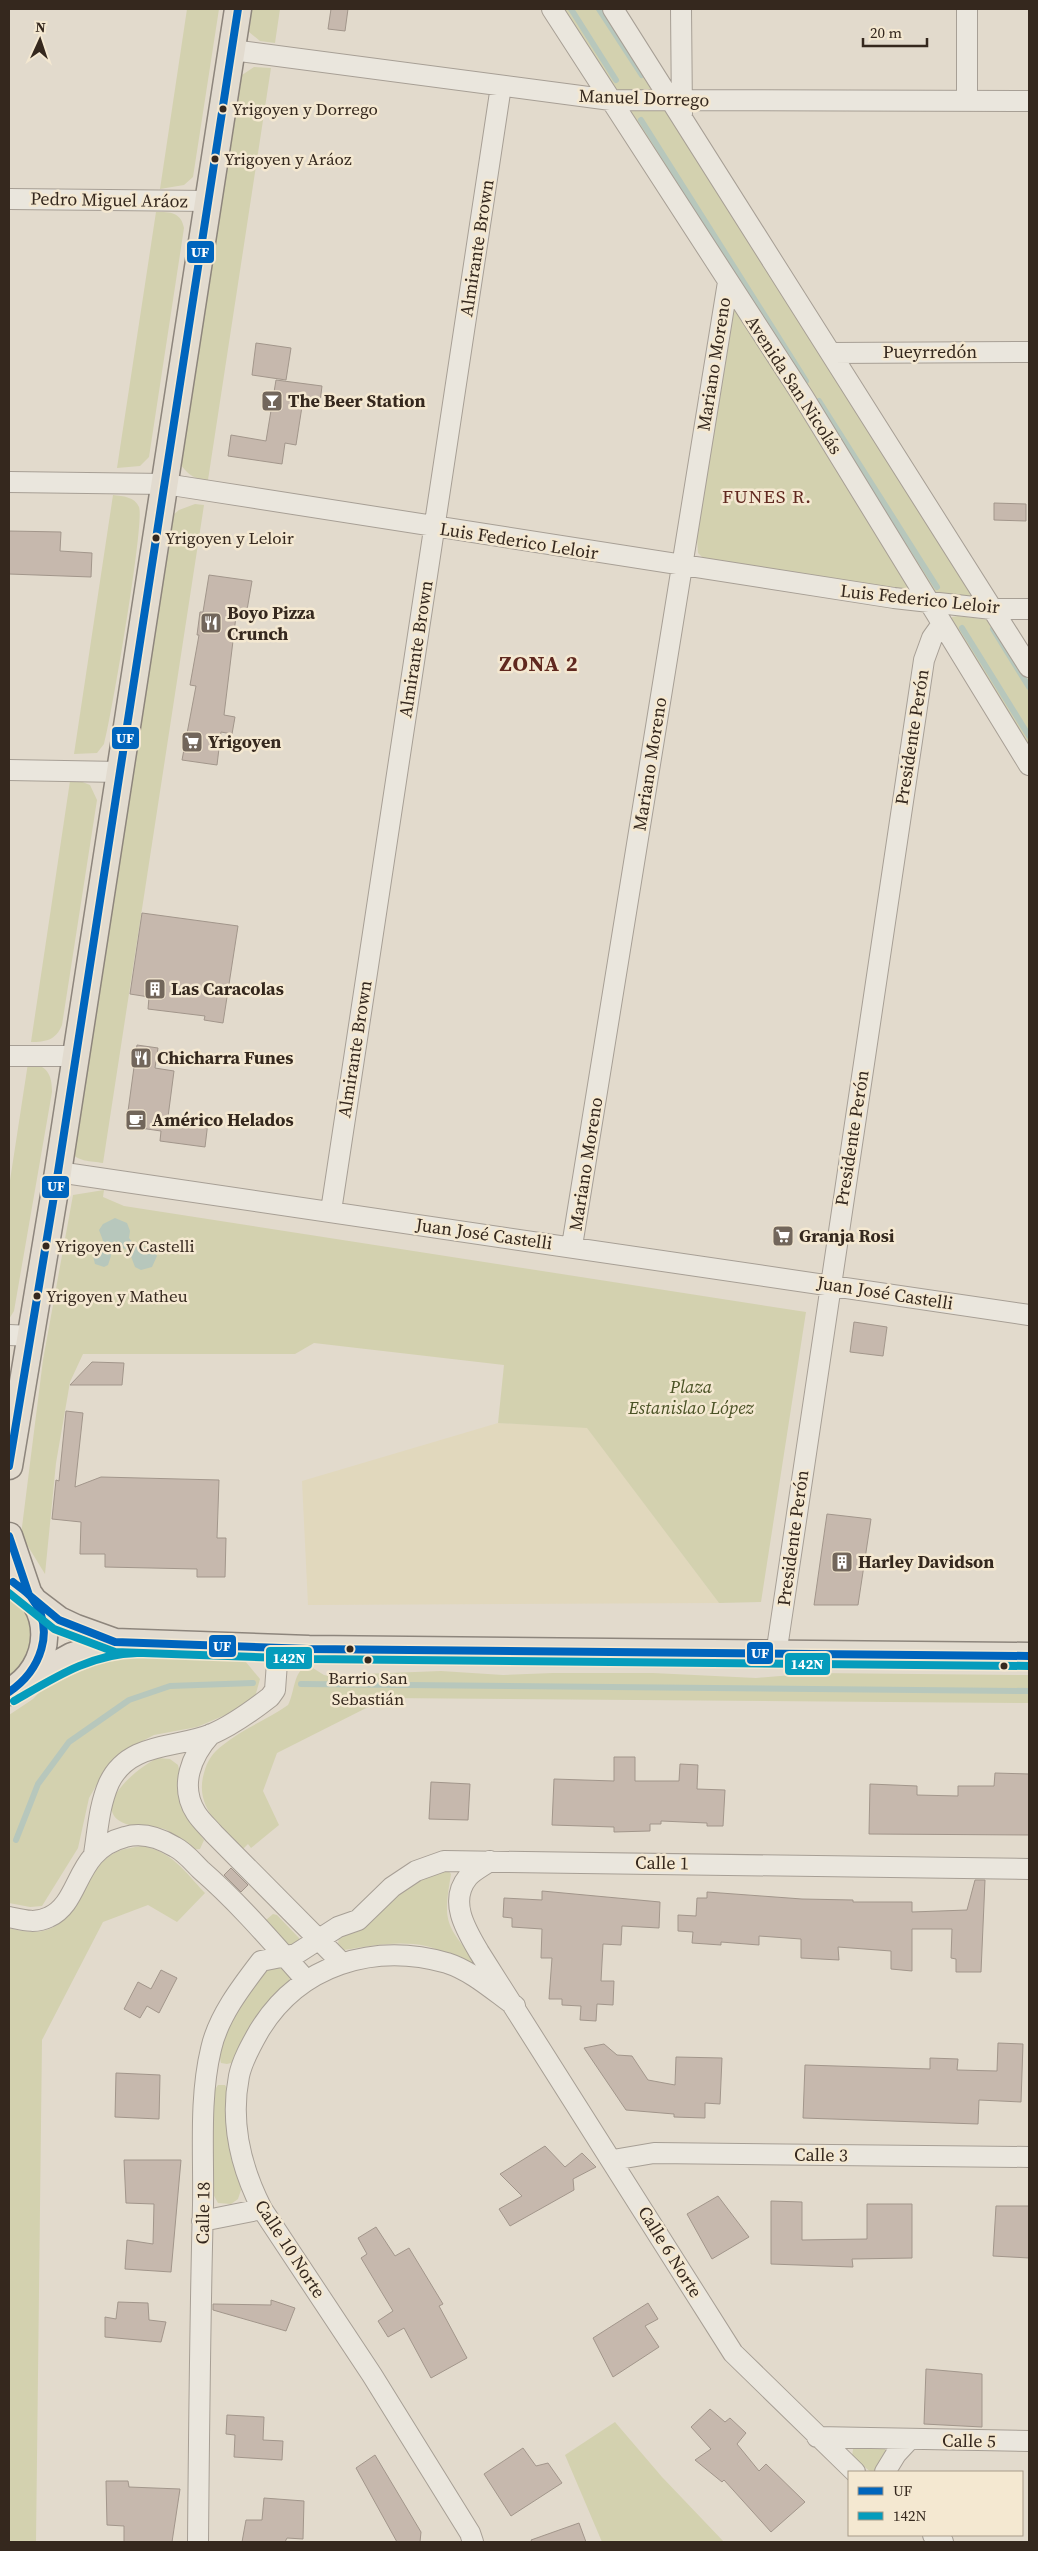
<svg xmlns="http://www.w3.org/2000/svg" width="1038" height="2551" font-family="'Source Serif 4',serif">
	<rect width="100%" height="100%" fill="#e2dacc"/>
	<path fill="#e1d8bd" d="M498 1423 587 1427 719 1603 308 1605 302 1481Z"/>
	<path fill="#d3d1af" d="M187 9H219L193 177 184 185 160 189Z
		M252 9H280L275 43 260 41 249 32Z
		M561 9H608L653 88C643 96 624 93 613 88Z
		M254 67 271 68 208 480C195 479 189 476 181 465L242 75Z
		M664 107 973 595 966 599 930 593 631 113 633 109Z
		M156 212C170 212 181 212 184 228L149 457 140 466 117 468Z
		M735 306 911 591 706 561 698 553 697 538Z
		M113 495C123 496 135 497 139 507 145 522 111 719 104 744L97 753 74 754Z
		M195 504 204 505 103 1163C91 1161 77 1162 70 1151L173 515 179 510Z
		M958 616 990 620 1029 681V752L950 621 952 617Z
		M70 781H80L90 785 97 800 62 1025C56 1040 46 1042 31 1042Z
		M28 1063C47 1065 52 1074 52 1092L14 1311 9 1319V1187Z
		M104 1190 103 1197 124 1206 806 1312 761 1602 719 1603 587 1428 498 1423 504 1365 314 1343 295 1354H83L70 1382 56 1463 45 1574 21 1535 43 1360 73 1195Z
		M9 1591C16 1595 19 1600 24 1608 40 1636 33 1656 9 1676Z
		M109 1652 241 1656 260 1679 255 1697 230 1713 197 1727 154 1735 125 1750 103 1774 89 1798 78 1848 42 1906 30 1907 9 1903V1715L33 1699 63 1668Z
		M308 1665 324 1675 344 1679 363 1674 441 1671 503 1675 553 1673H653L756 1678 817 1673 1029 1675V1703L386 1698 277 1753 263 1791 279 1825 251 1848 248 1844 243 1849C221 1827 194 1807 204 1773 207 1761 213 1752 223 1745 242 1729 267 1720 288 1705 295 1692 293 1671 308 1665Z
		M158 1758 170 1759 178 1765 192 1824 204 1840 200 1849C187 1852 176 1833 164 1829 152 1825 137 1829 126 1824 86 1809 140 1765 158 1758Z
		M141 1846C172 1851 184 1871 205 1893L177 1922 148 1905 103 1922 42 2040 36 2542H9V1928C81 1948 68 1884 111 1855 120 1849 130 1848 141 1846Z
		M446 1868 451 1874C444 1917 443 1924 474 1958L473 1963C468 1963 436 1948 426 1946 398 1940 370 1946 344 1950L338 1944 339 1936 403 1887Z
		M273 1914 277 1915 299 1938V1943L291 1948 266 1924V1920Z
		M271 1966H283L291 1975 288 1984 255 2019 235 2062 227 2064 221 2063C213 2039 255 1985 271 1966Z
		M218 2085H225L229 2092 230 2149 241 2190 238 2199 231 2204 218 2203 212 2192 214 2091Z
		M615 2422 662 2477 724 2542H602L565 2455Z
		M857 2447 885 2449 887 2453 875 2471 871 2472 852 2457 853 2449Z"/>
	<path fill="#b7c7bc" d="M115 1218 127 1223 130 1231 129 1238 134 1245C144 1250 151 1242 157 1256L152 1267 141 1270 135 1267 129 1251 121 1247 110 1249 111 1256 108 1265 104 1267 95 1264 93 1256 95 1251 105 1246 99 1230 103 1224Z"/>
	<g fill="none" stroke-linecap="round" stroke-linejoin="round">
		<path stroke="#b7c7bc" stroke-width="6" d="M571 9 616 80
			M599 9 642 75
			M641 120 806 381
			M819 401 937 587
			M962 628 1029 736
			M993 629 1029 687
			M301 1684 1029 1691
			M16 1840 38 1784 69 1742 129 1700 170 1686 253 1683"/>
	</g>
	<path fill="#c6b8ad" stroke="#a2968b" d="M331 9H348L345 31 328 29Z
		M256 343 291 348 286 380 252 375Z
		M276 380 322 386 320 402 303 400 296 445 285 443 282 464 228 456 231 435 266 441Z
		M994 503 1026 504V521L994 520Z
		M9 531 61 532 60 551 92 553 91 577 9 574Z
		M209 575 252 581 247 610 237 608 224 715 235 717 232 734 221 732 217 765 182 760 196 686 190 685 199 635H197L200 612H203Z
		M142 913 238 926 223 1023 204 1020 205 1016 148 1009 149 997 130 994Z
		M137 1045 158 1048 155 1068 174 1071 168 1117 208 1122 205 1147 160 1141 161 1131 126 1126Z
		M854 1322 887 1327 883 1356 850 1352Z
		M92 1362 124 1363 122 1385H70Z
		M66 1411 83 1413 75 1487 101 1477 219 1480 217 1538H226L225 1577H197V1569L105 1567V1554H80L81 1522 52 1519 56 1480 59 1481Z
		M827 1514 871 1519 858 1605H814Z
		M614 1757H635V1781H679L680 1764 698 1765 697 1789 725 1790 723 1826H707V1823L661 1821V1824H650V1831L614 1832V1827L552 1825 554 1779 614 1781Z
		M995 1773 1029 1774V1835L869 1834 870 1784 917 1786V1795L958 1796V1786H994Z
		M431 1782 470 1784 468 1820 429 1819Z
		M231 1868 248 1885 241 1892 224 1875Z
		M975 1880H985L981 1972H956V1959L951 1958 952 1929H912V1971L891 1969V1951L838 1947 839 1960 801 1958V1939L759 1936V1945L721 1942V1945L692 1943 693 1932 678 1931V1915L696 1916 697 1898H707V1892L802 1899 853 1900V1902H912V1912L967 1910Z
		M542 1891 660 1902 659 1928 622 1926 621 1945 603 1944 601 1981H614L613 2005 597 2004 596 2021 580 2020 581 2006 562 2005V1999H549L552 1958H541L542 1929 512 1927V1918L503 1917 504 1898 542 1900Z
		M161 1970 177 1978 159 2013 147 2006 140 2018 124 2009 138 1982 151 1989Z
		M998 2043 1023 2044 1021 2102 979 2100 978 2124 803 2118 805 2065 930 2069V2058L958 2059 957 2070 997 2071Z
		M604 2044 617 2055 632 2056 648 2080 675 2085 676 2057 722 2058 720 2104 705 2103V2118L674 2117V2114L626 2110 584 2048Z
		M116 2073 160 2075 159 2119 115 2117Z
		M545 2146 565 2167 582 2153 596 2167 573 2179 574 2190 510 2226 499 2209 522 2196 500 2174Z
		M124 2160H181L171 2272 125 2269 127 2240 153 2244 154 2204 126 2203Z
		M718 2196 749 2237 712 2259 687 2214Z
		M771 2201 802 2202V2240L867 2239V2204H912V2258L852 2259 853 2267 771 2264Z
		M996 2206H1029V2258L993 2256Z
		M376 2227 395 2256 409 2248 443 2304 439 2306 467 2358 431 2378 404 2328 388 2337 378 2321 393 2311 361 2258 367 2254 358 2238Z
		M271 2300 295 2308 286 2331 213 2310V2304L271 2305Z
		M118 2302 148 2303 149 2320 166 2322 161 2342 105 2337V2317L116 2319Z
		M648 2303 658 2319 645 2326 659 2347 613 2377 593 2338Z
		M926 2369 982 2374V2427L924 2424Z
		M710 2409 725 2422 730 2418 746 2433 737 2444 759 2471 766 2464 805 2502 771 2532 724 2480 722 2482 695 2460 711 2449 691 2427Z
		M227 2415 264 2417 263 2440 283 2441 282 2460 234 2457 235 2435 226 2434Z
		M523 2448 536 2466 548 2463 562 2483 511 2516 484 2474Z
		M375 2455 421 2532 420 2542H397L356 2468Z
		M106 2481H128L129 2487 180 2489 172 2542H124V2526L107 2525Z
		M264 2498 304 2501 303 2539 287 2538 285 2542H242L246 2520H262Z
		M579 2523 586 2542H532L531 2540Z"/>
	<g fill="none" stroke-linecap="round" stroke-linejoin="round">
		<g stroke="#a79f95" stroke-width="22">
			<path id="minor" d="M552 9 804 398 1029 765
				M613 9 1029 667
				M681 9 682 114
				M232 50 611 100 1029 101
				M967 101V9
				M9 199 208 201
				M831 353 1029 352
				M9 482 165 484 894 598 992 609H1029
				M9 770 120 772
				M9 1056H76
				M58 1172 1029 1315
				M331 1211 501 86
				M572 1246 728 282
				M9 1335 32 1336
				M776 1655 924 660 932 638 942 624
				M211 1734C191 1756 179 1786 196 1813 201 1821 208 1827 214 1834L341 1962
				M94 1854C98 1829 99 1806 109 1783 129 1741 176 1749 212 1734 233 1725 252 1711 270 1697L275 1690 278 1649
				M490 1861C483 1866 473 1871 468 1877 448 1901 466 1930 479 1952L733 2353 855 2472
				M9 1917C23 1920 35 1924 49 1917 82 1902 74 1850 125 1837 142 1832 160 1838 175 1847 185 1852 193 1862 201 1870 239 1903 272 1942 306 1980
				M613 2160 654 2153 1029 2157
				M202 2221 262 2209
				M817 2437 1029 2441
				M885 2472 896 2454 909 2440
				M933 2535 943 2542
				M198 2542C199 2430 200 2317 203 2205 204 2154 199 2099 211 2049 218 2017 241 1987 261 1961L296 1954 338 1927 358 1920 392 1887 416 1871 444 1861 1029 1869
				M473 2542 470 2533 372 2375 262 2209C241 2168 230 2122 239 2076 242 2061 251 2045 259 2031 299 1965 373 1942 447 1963 472 1971 494 1991 515 2006"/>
		</g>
		<g stroke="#8d857c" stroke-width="29">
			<path id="major" d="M9 1466 58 1172 238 9
				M9 1536 29 1595
				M9 1580C58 1603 54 1668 9 1692
				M34 1601 59 1620 76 1628 115 1642
				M27 1681 72 1656 115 1642 309 1649 1029 1656"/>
		</g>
		<use href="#minor" stroke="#eae6dd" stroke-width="20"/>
		<use href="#major" stroke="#e2dbcf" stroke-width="26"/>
		<g stroke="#f4e8d1" stroke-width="11">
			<path id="bus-1" d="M9 1466 58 1172 238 9
				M9 1536 29 1595 59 1620 115 1642 309 1649 1029 1656
				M9 1692C40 1671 57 1630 31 1597 26 1591 19 1587 13 1582"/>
		</g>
		<g stroke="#f4e8d1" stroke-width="11">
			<path id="bus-2" d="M9 1593 54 1629 115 1652 309 1659 1029 1666
				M14 1701C54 1678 90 1654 137 1653"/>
		</g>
		<use href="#bus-1" stroke="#0065bd" stroke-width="8"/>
		<use href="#bus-2" stroke="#059cbc" stroke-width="8"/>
	</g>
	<defs>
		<g id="bar-square" transform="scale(1.125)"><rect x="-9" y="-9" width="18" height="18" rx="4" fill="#72665b" stroke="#f4e8d1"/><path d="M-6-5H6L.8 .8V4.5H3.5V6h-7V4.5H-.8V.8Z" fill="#fff"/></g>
		<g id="restaurant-square" transform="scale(1.125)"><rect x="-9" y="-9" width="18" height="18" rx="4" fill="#72665b" stroke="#f4e8d1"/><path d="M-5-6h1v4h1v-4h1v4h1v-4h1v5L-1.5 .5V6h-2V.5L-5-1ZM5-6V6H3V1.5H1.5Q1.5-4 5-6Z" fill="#fff"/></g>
		<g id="supermarket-square" transform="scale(1.125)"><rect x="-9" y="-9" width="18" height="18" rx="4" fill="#72665b" stroke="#f4e8d1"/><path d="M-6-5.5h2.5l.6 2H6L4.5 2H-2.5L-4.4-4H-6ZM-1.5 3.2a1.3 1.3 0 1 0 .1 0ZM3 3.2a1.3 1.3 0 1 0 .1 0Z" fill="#fff"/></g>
		<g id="building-square" transform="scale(1.125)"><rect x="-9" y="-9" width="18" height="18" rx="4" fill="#72665b" stroke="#f4e8d1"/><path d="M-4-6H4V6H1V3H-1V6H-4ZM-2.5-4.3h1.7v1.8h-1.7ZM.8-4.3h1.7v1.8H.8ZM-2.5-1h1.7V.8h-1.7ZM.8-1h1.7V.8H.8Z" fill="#fff"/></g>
		<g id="cafe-square" transform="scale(1.125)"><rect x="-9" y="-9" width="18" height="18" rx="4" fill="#72665b" stroke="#f4e8d1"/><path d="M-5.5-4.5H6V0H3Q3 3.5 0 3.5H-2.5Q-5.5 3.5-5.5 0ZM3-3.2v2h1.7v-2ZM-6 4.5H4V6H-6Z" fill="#fff"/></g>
	</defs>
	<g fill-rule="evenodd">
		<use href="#bar-square" x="272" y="401"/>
		<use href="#restaurant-square" x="211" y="623"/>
		<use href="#supermarket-square" x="192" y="742"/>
		<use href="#building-square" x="155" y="989"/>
		<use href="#restaurant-square" x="141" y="1058"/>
		<use href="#cafe-square" x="136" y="1120"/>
		<use href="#supermarket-square" x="783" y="1236"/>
		<use href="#building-square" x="842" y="1562"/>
	</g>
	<g fill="#35281e" stroke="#f4e8d1" stroke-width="2">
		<circle cx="223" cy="109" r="4.5"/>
		<circle cx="215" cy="159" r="4.5"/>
		<circle cx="156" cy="538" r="4.5"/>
		<circle cx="46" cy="1246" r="4.5"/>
		<circle cx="37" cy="1296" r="4.5"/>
		<circle cx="350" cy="1649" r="4.5"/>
		<circle cx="368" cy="1660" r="4.5"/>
		<circle cx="1004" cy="1666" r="4.5"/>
	</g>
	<g text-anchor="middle" stroke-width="5" stroke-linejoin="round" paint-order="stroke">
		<g font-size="17" fill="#35281e" stroke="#f4e8d1" text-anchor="start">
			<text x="232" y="115">Yrigoyen y Dorrego</text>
			<text x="224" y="165">Yrigoyen y Aráoz</text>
			<text x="165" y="544">Yrigoyen y Leloir</text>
			<text x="55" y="1252">Yrigoyen y Castelli</text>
			<text x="46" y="1302">Yrigoyen y Matheu</text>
			<text x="368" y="1684" text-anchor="middle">Barrio San<tspan x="368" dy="21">Sebastián</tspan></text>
		</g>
		<g font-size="18" fill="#35281e" stroke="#f4e8d1">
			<text transform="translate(644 98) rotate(2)" y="6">Manuel Dorrego</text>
			<text transform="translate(109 200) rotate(1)" y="6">Pedro Miguel Aráoz</text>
			<text transform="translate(477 248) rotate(-81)" y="6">Almirante Brown</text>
			<text x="930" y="358">Pueyrredón</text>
			<text transform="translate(714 364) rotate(-81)" y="6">Mariano Moreno</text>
			<text transform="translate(794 385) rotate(57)" y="6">Avenida San Nicolás</text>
			<text transform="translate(519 541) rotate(9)" y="6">Luis Federico Leloir</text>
			<text transform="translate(920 599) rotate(6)" y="6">Luis Federico Leloir</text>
			<text transform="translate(416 649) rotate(-81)" y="6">Almirante Brown</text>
			<text transform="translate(912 737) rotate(-81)" y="6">Presidente Perón</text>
			<text transform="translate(650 764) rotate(-81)" y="6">Mariano Moreno</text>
			<text transform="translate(355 1049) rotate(-81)" y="6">Almirante Brown</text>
			<text transform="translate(852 1138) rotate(-81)" y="6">Presidente Perón</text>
			<text transform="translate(586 1164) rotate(-81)" y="6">Mariano Moreno</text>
			<text transform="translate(484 1234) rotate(8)" y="6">Juan José Castelli</text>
			<text transform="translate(885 1293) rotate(9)" y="6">Juan José Castelli</text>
			<text transform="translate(793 1538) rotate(-82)" y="6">Presidente Perón</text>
			<text transform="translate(662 1863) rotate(1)" y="6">Calle 1</text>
			<text transform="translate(821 2155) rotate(1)" y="6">Calle 3</text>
			<text transform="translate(203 2213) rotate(-89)" y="6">Calle 18</text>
			<text transform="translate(290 2249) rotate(57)" y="6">Calle 10 Norte</text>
			<text transform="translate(670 2252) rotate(58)" y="6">Calle 6 Norte</text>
			<text transform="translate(969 2441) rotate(1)" y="6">Calle 5</text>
		</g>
		<g font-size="18" font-weight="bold" fill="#35281e" stroke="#f4e8d1" text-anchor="start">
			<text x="288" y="407">The Beer Station</text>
			<text x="227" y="619">Boyo Pizza<tspan x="227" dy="21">Crunch</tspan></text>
			<text x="208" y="748">Yrigoyen</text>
			<text x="171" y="995">Las Caracolas</text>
			<text x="157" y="1064">Chicharra Funes</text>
			<text x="152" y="1126">Américo Helados</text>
			<text x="799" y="1242">Granja Rosi</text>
			<text x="858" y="1568">Harley Davidson</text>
		</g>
		<g font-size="18" font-style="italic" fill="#495125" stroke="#f4e8d1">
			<text x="691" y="1393">Plaza<tspan x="691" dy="21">Estanislao López</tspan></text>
		</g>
		<g font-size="19" letter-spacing="1" fill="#60281f" stroke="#f4e8d1">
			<text x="767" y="503">FUNES R.</text>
		</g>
		<g font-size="22" font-weight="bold" letter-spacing="1" fill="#60281f" stroke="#f4e8d1">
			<text x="539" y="671">ZONA 2</text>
		</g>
	</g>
	<g stroke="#f4e8d1" stroke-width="2">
		<rect x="186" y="240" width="29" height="24" rx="5" fill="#0065bd"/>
		<rect x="111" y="726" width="29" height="24" rx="5" fill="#0065bd"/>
		<rect x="41" y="1175" width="29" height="24" rx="5" fill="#0065bd"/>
		<rect x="208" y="1634" width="29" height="24" rx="5" fill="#0065bd"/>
		<rect x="746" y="1641" width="28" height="24" rx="5" fill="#0065bd"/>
		<rect x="265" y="1646" width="48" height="24" rx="5" fill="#059cbc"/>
		<rect x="784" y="1652" width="47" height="24" rx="5" fill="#059cbc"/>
	</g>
	<g font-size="14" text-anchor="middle" font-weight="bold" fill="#fff">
		<text x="200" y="257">UF</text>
		<text x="125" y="743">UF</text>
		<text x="56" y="1191">UF</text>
		<text x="222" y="1651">UF</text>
		<text x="760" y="1658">UF</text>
		<text x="289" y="1663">142N</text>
		<text x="807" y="1669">142N</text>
	</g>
	<rect width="1038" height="2551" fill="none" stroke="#35281e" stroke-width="20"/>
	<rect x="848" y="2471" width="175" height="65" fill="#f4e8d1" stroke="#a89b89"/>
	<rect x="858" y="2487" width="25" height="8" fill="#0065bd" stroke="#a89b89"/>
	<text x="893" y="2496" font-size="15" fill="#35281e">UF</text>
	<rect x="858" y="2512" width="25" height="8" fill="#059cbc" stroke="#a89b89"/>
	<text x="893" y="2521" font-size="15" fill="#35281e">142N</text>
	<g transform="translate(40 40) rotate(3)" stroke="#f4e8d1" stroke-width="4" paint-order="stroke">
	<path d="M0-4L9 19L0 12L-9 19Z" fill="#35281e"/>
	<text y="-8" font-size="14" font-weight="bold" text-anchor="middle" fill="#35281e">N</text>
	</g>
	<path d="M863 38v8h64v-8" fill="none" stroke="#35281e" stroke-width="2.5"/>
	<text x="870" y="38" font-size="15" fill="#35281e" stroke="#f4e8d1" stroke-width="4" paint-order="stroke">20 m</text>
</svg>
